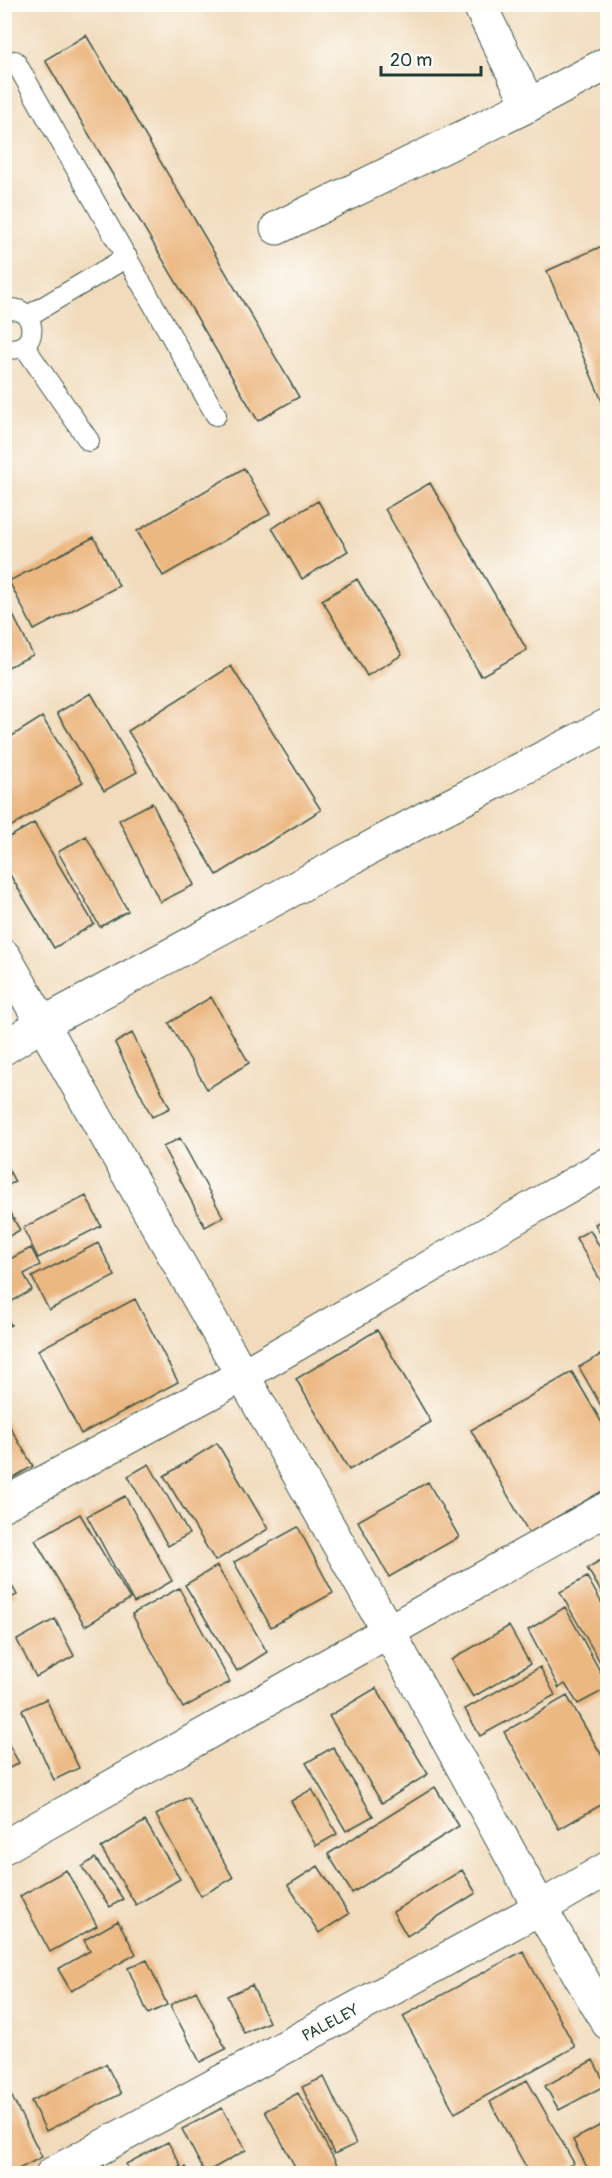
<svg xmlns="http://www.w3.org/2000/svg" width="612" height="2178" font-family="Pangolin,sans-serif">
	<rect width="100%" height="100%" fill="#fdfcf7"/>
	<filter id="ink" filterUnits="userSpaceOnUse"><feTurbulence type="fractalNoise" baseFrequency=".0167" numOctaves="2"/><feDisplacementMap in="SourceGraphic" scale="12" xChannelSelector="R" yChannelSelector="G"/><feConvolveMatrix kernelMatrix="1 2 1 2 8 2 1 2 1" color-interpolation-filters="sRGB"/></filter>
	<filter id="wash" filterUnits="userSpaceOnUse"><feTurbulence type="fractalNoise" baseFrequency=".008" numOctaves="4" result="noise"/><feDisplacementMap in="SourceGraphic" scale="24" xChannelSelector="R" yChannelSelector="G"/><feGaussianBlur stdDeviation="1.35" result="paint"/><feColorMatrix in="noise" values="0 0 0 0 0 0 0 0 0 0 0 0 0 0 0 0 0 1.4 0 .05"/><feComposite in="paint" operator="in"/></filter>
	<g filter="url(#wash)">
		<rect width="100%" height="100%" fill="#f1dbbc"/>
		<g id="blocks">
			<path fill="#ecb882" d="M86 35 299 397 258 421 45 60Z
				M602 246 607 258V413L547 271Z
				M244 468 270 514 163 576 137 531Z
				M430 483 527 650 481 676 385 509Z
				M318 501 348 551 302 579 272 528Z
				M94 537 119 586 34 630 9 581Z
				M357 579 402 655 367 676 322 600Z
				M9 607 33 655 4 669V610Z
				M231 666 321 810 217 875 128 731Z
				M91 693 137 772 104 791 57 713Z
				M42 717 83 782 4 831V741Z
				M152 803 194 885 160 902 119 820Z
				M34 823 94 924 54 948 4 865V840Z
				M86 836 128 911 100 927 58 852Z
				M211 997 249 1063 207 1089 169 1023Z
				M132 1033 170 1108 152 1117 115 1043Z
				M180 1138 223 1217 205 1227 163 1147Z
				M4 1161 15 1182 4 1187Z
				M86 1196 101 1226 38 1258 23 1228Z
				M4 1203 20 1230 4 1239Z
				M608 1217V1247L595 1224Z
				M590 1230 608 1261V1293L576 1238Z
				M98 1243 115 1276 49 1310 32 1277Z
				M31 1248 40 1265 24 1274 32 1290 9 1303 4 1295V1262Z
				M135 1299 178 1382 81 1434 38 1350Z
				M4 1313 11 1325 4 1328Z
				M377 1330 431 1422 349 1470 296 1379Z
				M607 1351 608 1353V1418L579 1367Z
				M572 1372 608 1433V1488L529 1533 471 1430Z
				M4 1417 33 1466 4 1483Z
				M217 1443 268 1529 215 1561 164 1476Z
				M149 1464 189 1534 168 1546 128 1476Z
				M428 1482 459 1537 389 1577 358 1521Z
				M125 1496 172 1581 134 1603 87 1516Z
				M80 1514 130 1599 85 1626 35 1540Z
				M298 1527 333 1593 271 1627 234 1562Z
				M608 1556V1603L587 1568Z
				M217 1566 267 1652 237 1671 185 1585Z
				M4 1572 17 1595 4 1601Z
				M587 1577 608 1614V1676L560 1592Z
				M179 1588 230 1682 183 1708 132 1614Z
				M565 1607 608 1686V1688L578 1704 565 1684 559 1688 528 1630Z
				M55 1619 74 1656 36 1677 17 1640Z
				M509 1626 530 1664 473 1697 451 1660Z
				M540 1667 555 1695 480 1736 465 1709Z
				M376 1688 428 1774 382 1803 329 1716Z
				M567 1696 608 1766V1801L559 1829 504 1732Z
				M46 1699 79 1768 54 1780 22 1710Z
				M4 1736 19 1763 4 1771Z
				M333 1747 373 1816 346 1831 306 1763Z
				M435 1787 459 1826 352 1893 328 1854Z
				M312 1789 337 1834 316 1846 291 1801Z
				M188 1797 233 1878 201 1896 156 1815Z
				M145 1821 180 1879 136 1905 101 1848Z
				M95 1858 123 1899 110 1907 82 1867Z
				M318 1866 349 1914 319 1933 288 1885Z
				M66 1870 97 1926 50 1952 20 1896Z
				M462 1870 476 1893 407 1936 393 1912Z
				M118 1921 136 1954 71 1991 58 1969 90 1951 84 1940Z
				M523 1951 575 2047 455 2113 403 2016Z
				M147 1960 167 2005 148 2014 128 1968Z
				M252 1985 269 2022 244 2033 227 1996Z
				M196 1991 226 2049 200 2062 170 2005Z
				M593 2060 606 2085 559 2110 545 2086Z
				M106 2064 121 2094 46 2131 31 2101Z
				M324 2077 356 2144 334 2154 302 2087Z
				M527 2080 574 2163 556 2174H530L490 2102Z
				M4 2081 42 2157 9 2174H4Z
				M298 2093 341 2172 339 2174H299L265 2111Z
				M222 2108 246 2150 205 2173 182 2129Z
				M608 2121V2163L590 2173 573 2140Z
				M168 2142 181 2166 167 2174H131L126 2164Z
				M186 2167 189 2174H175Z"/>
		</g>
	</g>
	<g filter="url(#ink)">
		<use href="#blocks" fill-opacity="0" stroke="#3e5548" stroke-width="1.5"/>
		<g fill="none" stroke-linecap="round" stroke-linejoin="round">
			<g stroke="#3e5548" stroke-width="22">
				<path id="service" d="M15 61 216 415
					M4 311C37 299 44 356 4 348
					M28 316 127 257
					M24 346 89 441"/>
			</g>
			<g stroke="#3e5548" stroke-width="35">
				<path id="minor" d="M479 4 529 105
					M277 228 529 105 608 63
					M4 956 388 1631 540 1908 608 2023
					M4 1048 42 1024 439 811 608 725
					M4 1504 243 1375 608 1164
					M4 1847 608 1508
					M52 2174 540 1908 608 1868"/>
			</g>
			<use href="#service" stroke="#fff" stroke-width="20"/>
			<use href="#minor" stroke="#fff" stroke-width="33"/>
		</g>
	</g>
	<g text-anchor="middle" stroke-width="5" stroke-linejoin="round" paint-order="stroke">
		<g font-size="16" fill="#1f3d34" stroke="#fdfcf7">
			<text transform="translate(330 2022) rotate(-28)" y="6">PALELEY</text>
		</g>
	</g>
	<rect width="612" height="2178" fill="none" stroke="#fdfcf7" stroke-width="24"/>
	<path d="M381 66v9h100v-9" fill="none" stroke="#1f3d34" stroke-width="3"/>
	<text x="390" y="66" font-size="18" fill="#1f3d34" stroke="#fdfcf7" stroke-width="4.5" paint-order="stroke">20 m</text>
</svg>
